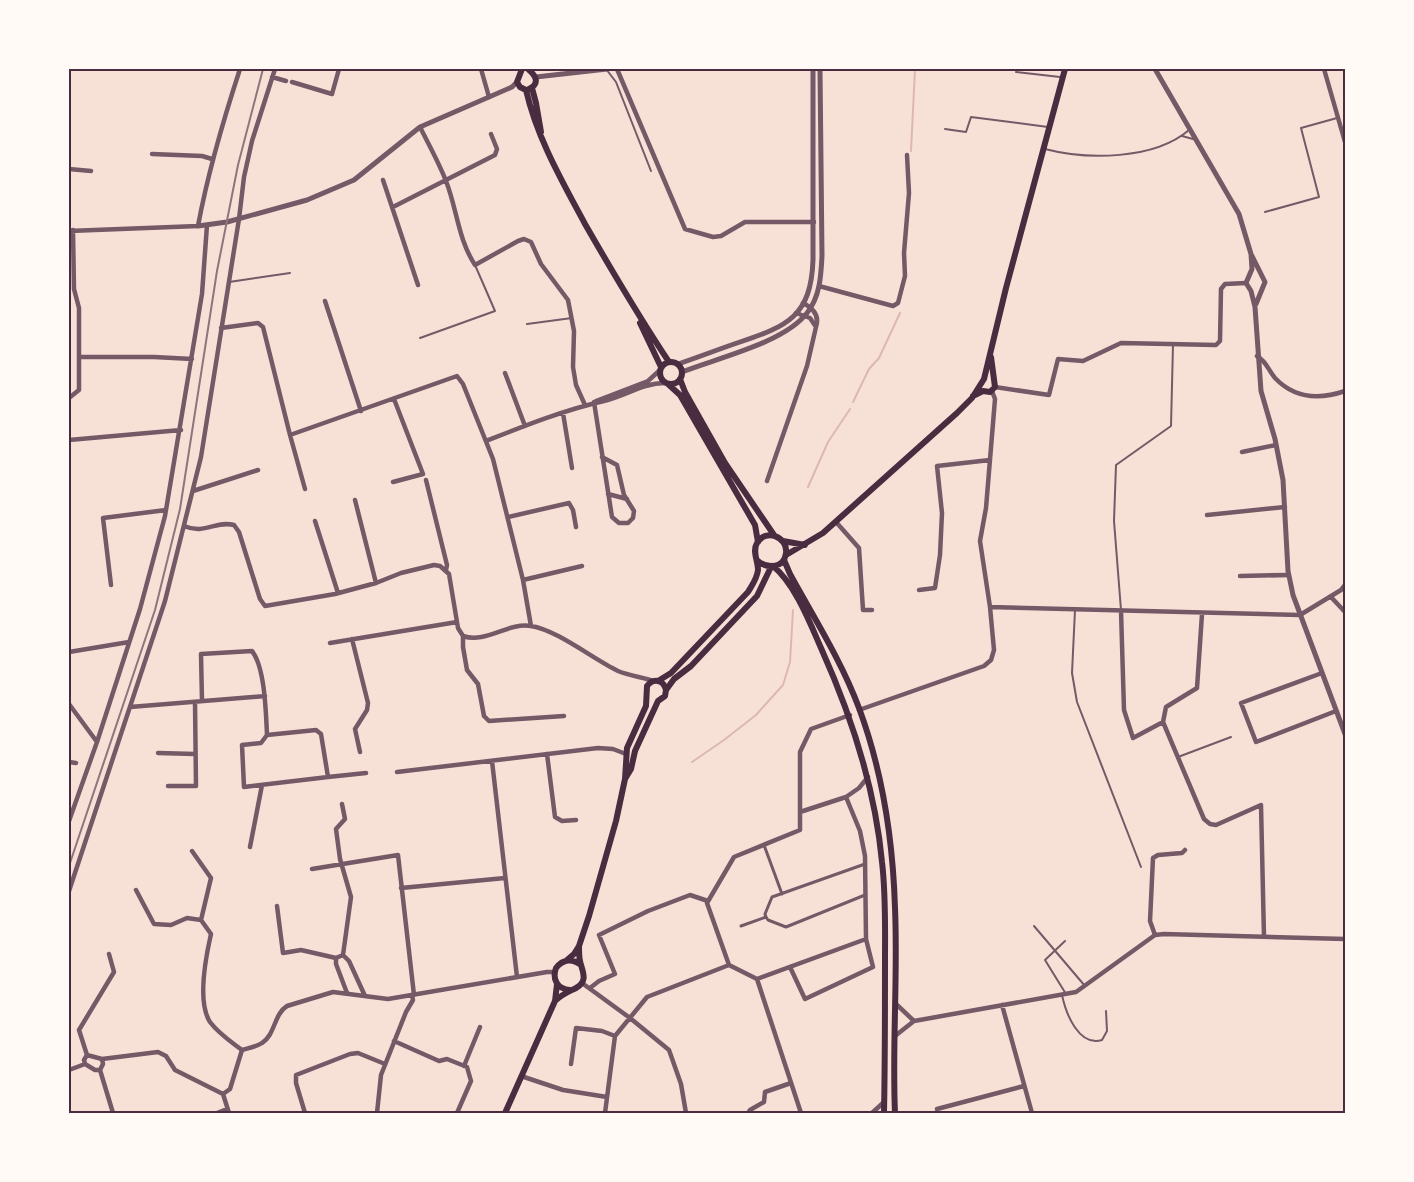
<svg xmlns="http://www.w3.org/2000/svg" width="1414" height="1182" font-family="Karla,sans-serif">
	<rect width="100%" height="100%" fill="#f7e1d7"/>
	<g fill="none" stroke-linecap="round" stroke-linejoin="round">
		<path stroke="#dcb8b0" stroke-width="2" d="M911 151 915 69
			M853 402 869 369 879 358 900 313
			M808 487 828 442 850 409
			M692 762 724 740 756 715 783 685 790 662 793 610"/>
		<path stroke="#755966" stroke-width="2" d="M606 69 616 82 651 171
			M1016 72 1060 77
			M945 129 966 132 971 117 1048 127
			M1182 136 1193 139
			M1045 149C1087 160 1154 160 1189 130
			M1265 212 1319 197 1301 128 1337 118
			M229 282 290 273
			M527 324 572 318
			M420 338 495 311 475 265
			M1075 610 1072 673 1077 702 1141 867
			M1121 610 1114 521 1116 465 1171 426 1173 345
			M1178 757 1231 737
			M1034 926 1085 986
			M1065 941 1045 960 1066 994
			M1062 995C1066 1014 1079 1047 1102 1040L1107 1031 1106 1011"/>
		<path stroke="#755966" stroke-width="3" d="M764 845 782 894
			M766 917 768 920 786 927 865 895
			M741 926 766 917 765 914 772 897 865 864"/>
		<path stroke="#755966" stroke-width="4.5" d="M481 69 489 97
			M617 69 685 229 713 237 721 236 745 222H814
			M1324 69 1345 142
			M272 77 286 81
			M292 82 332 94 339 69
			M420 127C429 145 439 163 446 181 457 209 458 239 475 265L518 241 524 239 531 242 541 264 568 300 574 331 573 367 576 385 585 405
			M152 154 202 156 212 159
			M69 169 91 171
			M383 180 418 285
			M393 207 495 155 497 149 491 134
			M69 231 198 226C208 172 223 121 240 69
			M819 286 893 306 898 303 905 276 904 253 909 193 907 155
			M325 301 361 411
			M796 313 810 318 816 327C820 315 813 308 803 303
			M221 328 258 323 263 327 290 435 457 376 463 384 493 459 523 580 531 626
			M1257 356C1267 362 1268 370 1275 378 1295 399 1319 400 1345 391
			M79 357H154L192 359
			M505 373 525 426
			M995 387 1049 395 1058 359 1083 361 1121 343 1216 345 1220 341 1221 289 1225 284 1246 283
			M69 398 79 390V308L74 289 73 230
			M596 401 648 381 660 370
			M594 402 612 517 619 523H628L633 518 634 511 624 495 617 465 602 457
			M563 413 572 468
			M290 435 305 489
			M69 440 181 430
			M486 441C524 426 564 410 604 401 625 396 643 383 665 383
			M1242 452 1276 445
			M426 480 447 565 446 570
			M767 481 807 366 816 327
			M393 482 423 474 394 399
			M193 491 258 470
			M608 494 627 499
			M355 500 376 583
			M1207 515 1285 507
			M508 517 569 503 573 510 576 527
			M315 521 338 593
			M836 522 859 548 863 610H872
			M184 526C205 535 216 520 234 525L239 532 260 599 265 606 335 594 376 583 401 573 434 565 440 566 449 574 458 628 463 636C486 644 508 622 531 626 557 630 593 659 618 671 630 676 642 677 654 681
			M1240 576 1288 575
			M523 580 582 566
			M111 585 103 518 166 510
			M919 590 935 588 940 555 942 513 937 466 990 460
			M1331 597 1345 612
			M990 607 1300 615 1341 590 1345 585
			M1121 611 1124 710 1133 738 1163 722
			M1202 614 1197 688 1166 707 1163 722 1204 819 1210 824 1216 825 1261 805 1264 937
			M463 636V647L467 670 478 684 484 716 489 721 564 716
			M352 639 368 703 367 710 355 729 360 752
			M330 643 457 622
			M69 652 129 642
			M1322 673 1241 703 1256 742 1336 711
			M202 701 201 654 252 651C265 667 266 714 267 735L316 730 321 734 328 777 244 787 242 745 261 743 267 735
			M69 704 97 742
			M130 707 265 696
			M859 710 984 666 991 660 994 650 990 607 980 541 986 508 995 399 992 391
			M850 715 811 729 800 752V830L734 857 707 903 729 965 757 979 866 939
			M158 753 195 754
			M547 754 555 817 562 821 576 820
			M492 761 517 977
			M69 762 76 763
			M397 772 598 748 613 749 626 754
			M328 777 366 773
			M168 786H196L195 702
			M846 797 859 788 868 777
			M342 804 345 819 336 829 340 859 351 897 343 955
			M69 821 97 742 140 609 165 516 202 294 207 225
			M250 847 262 785
			M312 869 398 855 414 995
			M401 888 505 878
			M136 890 154 924 171 925 187 918 201 920 211 878 192 851
			M69 891 165 601 201 457 239 219 244 177 252 141 275 69
			M277 906 283 953 301 950 336 958
			M201 920 211 934C206 956 197 1002 210 1022 219 1034 230 1041 242 1050L230 1089 223 1094
			M1155 935 1150 921 1153 858 1158 855 1182 853 1185 850
			M790 967 805 999 873 967 866 939 865 856 860 831 846 797 800 812
			M757 979 801 1113
			M582 983 630 1018 669 1050 681 1084 686 1113
			M590 988 599 981 615 974 599 935 648 911 690 895 708 901
			M347 993 336 964V958L343 955 349 961 365 996
			M895 1003 914 1021
			M1002 1005 1032 1113
			M895 1036 914 1021 1076 992 1155 935 1164 934 1345 939
			M394 1041 439 1061 447 1059 467 1067 471 1081 457 1113
			M242 1050C248 1048 256 1047 262 1043 275 1035 274 1014 287 1006L333 992 388 999 547 972H555
			M87 1055 79 1030 114 972 109 954
			M87 1055 102 1059 103 1064 100 1070H95L85 1064 84 1060Z
			M102 1059 158 1052 166 1056 175 1070 223 1094
			M571 1064 576 1028 602 1031 615 1036
			M464 1066 480 1027
			M69 1070 85 1064
			M100 1070 113 1113
			M521 1076 563 1090 607 1097
			M223 1094 229 1113
			M217 1113 227 1109
			M305 1113 296 1083V1075L350 1054 358 1053 385 1064
			M377 1113 381 1075 406 1012 413 1000 412 995
			M605 1113 615 1036 647 997 729 965
			M748 1113 750 1110 764 1102 765 1092 791 1083
			M872 1113 884 1102
			M938 1113 937 1109 1024 1086"/>
		<path stroke="#755966" stroke-width="5" d="M1155 69 1239 214 1251 254 1265 282 1256 304
			M536 77 607 69
			M198 226 227 222 307 200 354 180 420 127 512 87 517 82
			M1251 254 1252 269 1246 283 1251 291 1255 307 1261 391 1275 439 1283 480 1288 571 1293 595 1345 734
			M678 364C699 357 719 349 740 342 788 326 811 316 813 260V69
			M682 372C717 358 784 343 807 313 820 297 821 276 822 256L820 69"/>
		<path stroke="#4a2c40" stroke-width="6" d="M522 69 517 82 520 87 526 90C537 138 562 181 585 224 612 271 639 317 669 362
			M528 69C535 75 541 83 529 89
			M532 88 536 103 541 132
			M640 323 661 367
			M660 373a11 11 0 1 1 22 0a11 11 0 1 1-22 0Z
			M680 379 685 392 725 463 774 535
			M668 384 680 395 755 525 758 542
			M973 396 983 391 990 392 995 387 991 357
			M783 541 805 545
			M786 555 823 533 957 413 972 398 984 379 1006 288 1065 69
			M784 560 790 574C814 618 841 660 859 708 882 770 893 842 895 908 898 976 892 1045 895 1113
			M773 566C795 584 810 623 821 648 852 717 875 787 882 862 886 895 885 929 885 962 885 1013 885 1063 884 1113
			M658 681 671 673 748 592C752 585 757 579 758 570 758 561 752 551 757 543 766 528 788 537 786 553 784 569 766 569 757 560
			M625 779 631 769 635 751 658 701 665 696 666 690 674 679 691 666 757 596 771 567
			M567 960 574 954 579 946 589 916 616 821 625 779 627 748 646 706 647 686C653 678 663 679 666 690
			M570 990C557 989 552 979 556 968 563 959 572 958 581 965
			M555 1001C562 994 568 992 576 988 589 981 582 971 580 961 579 957 579 951 579 946
			M505 1113 555 1001 557 984"/>
		<path stroke="#8f747c" stroke-width="2" d="M69 866 155 610 180 509 217 271 238 165 263 69"/>
	</g>
	<rect width="1414" height="1182" fill="none" stroke="#fffaf5" stroke-width="141"/>
	<rect x="70" y="70" width="1274" height="1042" fill="none" stroke="#4a2c40" stroke-width="2"/>
</svg>
